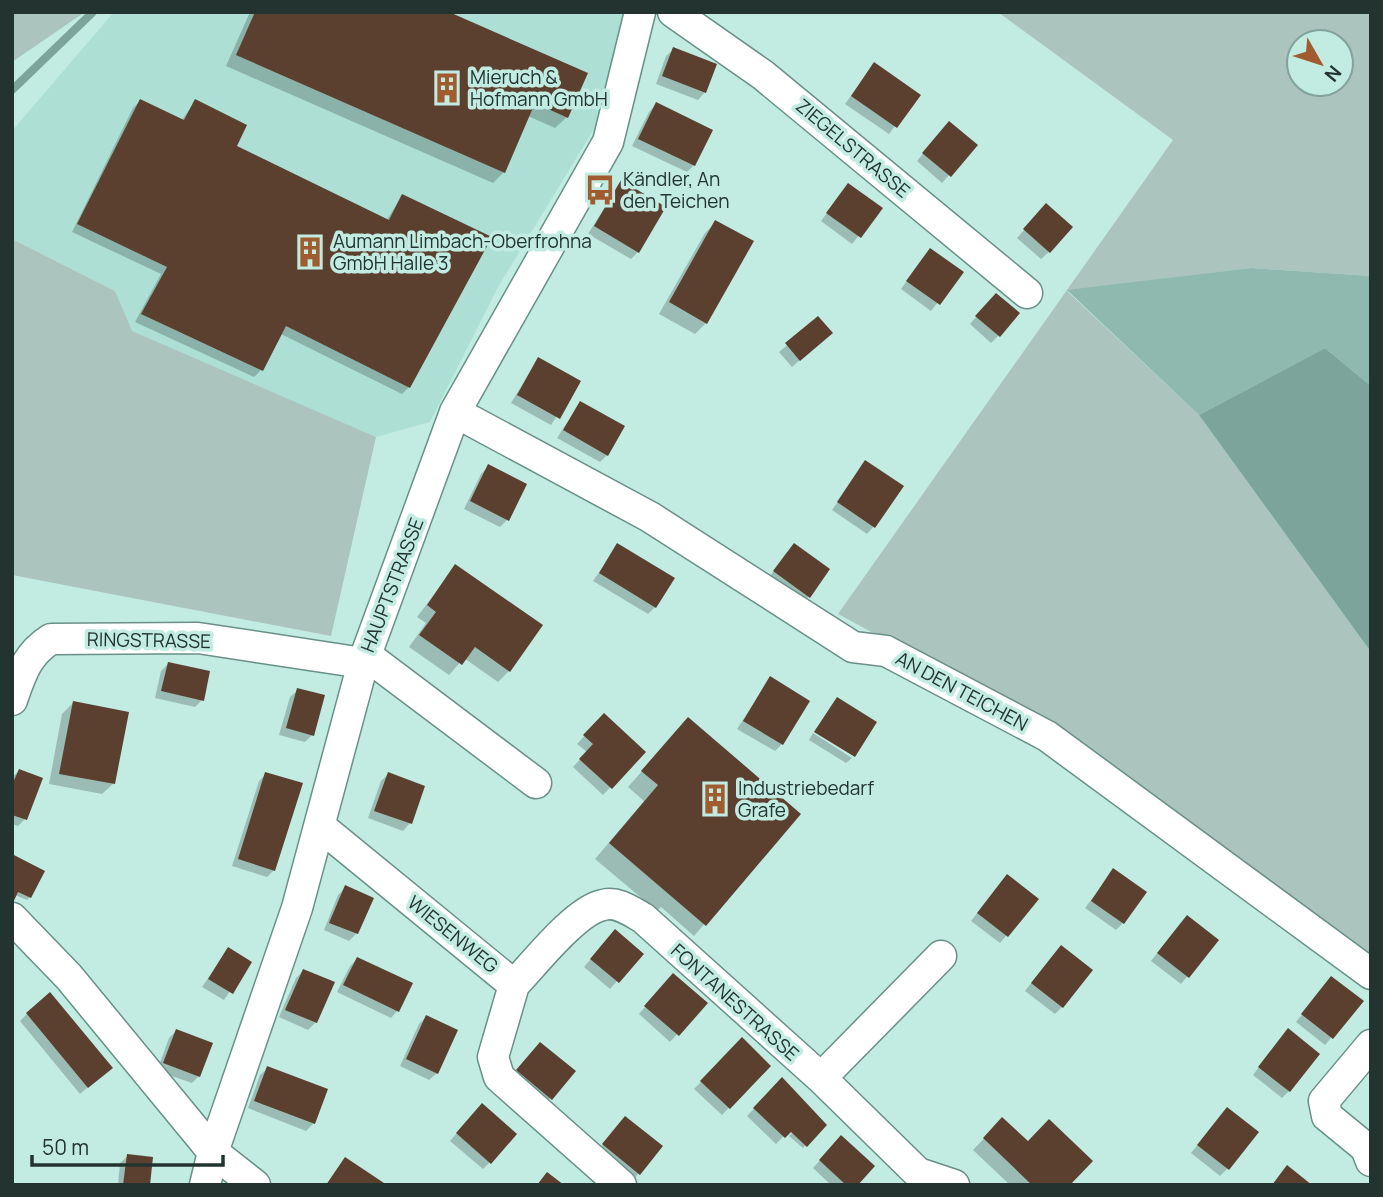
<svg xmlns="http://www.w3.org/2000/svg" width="1383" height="1197" font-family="Manrope,sans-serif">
	<rect width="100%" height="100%" fill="#c2ebe2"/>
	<path fill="#addfd4" d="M114 12H625L597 124 498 287 430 422 376 437 131 331 115 291 12 239V131Z"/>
	<path fill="#abc4be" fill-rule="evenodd" d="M12 12H85L12 62Z
		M998 12H1371V276L1251 268 1067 291 1199 415 1371 652V976L1039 722 838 614 1173 140ZM1299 42H1341V84H1299Z
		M12 239 115 291 132 331 376 437 331 636 12 575Z"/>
	<path fill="#8fb8af" d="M1251 268 1371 276V386L1325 348 1199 415 1067 290Z"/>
	<path fill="#7ca49b" d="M1325 348 1371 386V652L1199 415Z"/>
	<path fill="#0003" d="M250 12H444L567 117 555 128 528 116 504 172 493 183 226 66Z
		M674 49 705 92 698 100 656 84 666 56Z
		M874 64 918 95 889 134 845 104Z
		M140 101 181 121 196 101 234 147 386 221 402 196 409 387 402 394 281 334 261 370 254 377 135 322 161 274 72 232 133 108Z
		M656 104 694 165 687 172 632 146 649 112Z
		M942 130 975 146 942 183 917 161Z
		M621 182 638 252 631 259 588 234Z
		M842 193 880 209 852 244 821 221Z
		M1039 213 1049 252 1041 259 1017 238Z
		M716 222 706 323 695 334 659 314 705 233Z
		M923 258 961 272 931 311 901 289Z
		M989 302 998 336 991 343 970 324Z
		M818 319 823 340 792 367 779 352Z
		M538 359 579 382 551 425 511 403Z
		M580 403 607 455 600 462 557 438Z
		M866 462 874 526 867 534 832 510Z
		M488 467 507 520 500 527 464 509 481 474Z
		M618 545 655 607 648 614 593 581Z
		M787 552 809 596 801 604 768 579Z
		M456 566 509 671 498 682 464 658 449 675 409 647 426 623 417 617Z
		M168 664 202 700 195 707 155 698 161 671Z
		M770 679 782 744 775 751 737 729Z
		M298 690 312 735 305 742 279 735 290 697Z
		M837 699 854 755 815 730Z
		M73 703 114 783 102 794 49 784 62 714Z
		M604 715 644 752 603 795 573 767 587 752 577 744Z
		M688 719 799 814 694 936 661 907 657 911 595 859 644 801 628 787Z
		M813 733 852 758 846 763 809 740Z
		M19 771 25 819 18 826 12 824V777Z
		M266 774 274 870 267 877 232 866 259 781Z
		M388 774 410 823 403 831 368 818 381 781Z
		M12 856 30 897 27 900 15 895Z
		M1113 871 1123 923 1116 930 1085 908Z
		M1000 884 1036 900 1000 943 971 921Z
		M345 888 357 933 349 941 324 930 338 895Z
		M1180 924 1217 941 1181 984 1151 961Z
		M608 939 641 954 610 989 584 967Z
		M228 949 250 962 224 1000 202 987Z
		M1054 954 1062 1007 1055 1014 1025 991Z
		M357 959 398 1010 391 1018 337 992 350 966Z
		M303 971 316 1022 308 1030 279 1017 296 978Z
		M666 983 705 1004 670 1042 639 1014Z
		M1325 986 1361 1002 1325 1045 1296 1022Z
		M27 1014 103 1074 80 1094 20 1021Z
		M426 1017 437 1073 429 1080 400 1066 419 1024Z
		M176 1031 199 1076 192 1083 157 1071 169 1038Z
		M1281 1038 1289 1091 1282 1098 1253 1075Z
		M742 1040 769 1066 722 1115 694 1089Z
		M533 1051 573 1072 543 1106 511 1078Z
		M268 1068 314 1123 306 1131 248 1108 260 1075Z
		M782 1080 811 1108 776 1144 747 1116Z
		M1227 1109V1169L1220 1176 1191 1153Z
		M475 1112 490 1162 483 1169 450 1141Z
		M812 1113 825 1125 803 1148 789 1136Z
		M1003 1119 1028 1143 1068 1185H1010L973 1150Z
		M618 1125 639 1173 632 1181 597 1152Z
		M834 1145 856 1185H831L813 1168Z
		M128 1156 148 1185H118L120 1163Z"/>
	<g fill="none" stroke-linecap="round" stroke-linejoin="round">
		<path stroke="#7ca49b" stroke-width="8" d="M12 90 93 12"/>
	</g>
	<path fill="#5b4030" d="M255 12H449L588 73 568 118 535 103 505 173 236 55Z
		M673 47 717 64 706 93 662 76Z
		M874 62 921 95 897 128 851 96Z
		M140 99 184 120 195 99 247 125 237 146 389 220 402 194 492 237 410 388 286 326 263 371 141 314 167 267 77 224Z
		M656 102 713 130 695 166 638 139Z
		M949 121 978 145 951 177 922 153Z
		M621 180 666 207 639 253 594 226Z
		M848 183 883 208 861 238 826 213Z
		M1046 203 1073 227 1050 253 1023 229Z
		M715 220 754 241 707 324 669 302Z
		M930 248 964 272 940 305 906 281Z
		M996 293 1020 313 1000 337 975 316Z
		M818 316 833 333 800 361 785 343Z
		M538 357 581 381 560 419 517 395Z
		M580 401 625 426 608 456 563 430Z
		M865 460 904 486 875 528 837 502Z
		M488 464 527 484 509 521 470 501Z
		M617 543 675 578 656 608 599 573Z
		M794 543 830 569 810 598 773 571Z
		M455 564 543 625 510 672 475 647 462 665 419 635 436 612 427 605Z
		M168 662 210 671 204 701 161 691Z
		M770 676 810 701 783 745 743 721Z
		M297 688 325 695 314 736 286 728Z
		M837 697 877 722 855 757 814 732Z
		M73 701 129 712 115 784 59 774Z
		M604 713 646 752 612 789 579 759 593 744 583 735Z
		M688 717 801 814 706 926 609 843 658 785 641 771Z
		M19 769 43 778 27 820 12 815V785Z
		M265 772 303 783 275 871 238 859Z
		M388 772 425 786 412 824 374 811Z
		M12 854 45 871 31 898 18 892 12 905Z
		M1113 868 1147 892 1124 924 1091 901Z
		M1007 874 1039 899 1008 937 977 913Z
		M345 885 374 898 358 934 329 923Z
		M1187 915 1219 940 1189 978 1157 953Z
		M615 929 644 954 619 983 590 959Z
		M1061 945 1093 970 1063 1008 1031 983Z
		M228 947 252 962 233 994 208 979Z
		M357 957 413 983 399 1012 343 985Z
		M303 969 335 982 317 1023 285 1010Z
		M673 973 708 1003 679 1036 644 1006Z
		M1331 976 1364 1001 1333 1039 1301 1014Z
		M50 992 113 1068 88 1088 26 1013Z
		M426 1015 458 1030 438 1074 406 1059Z
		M1288 1028 1320 1054 1290 1092 1258 1067Z
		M176 1029 213 1043 200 1077 163 1063Z
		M742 1037 771 1066 730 1109 700 1081Z
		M540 1042 576 1071 552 1100 516 1070Z
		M267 1066 328 1089 315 1124 254 1101Z
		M782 1077 827 1125 807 1147 791 1132 785 1138 753 1108Z
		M482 1103 517 1134 491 1164 456 1133Z
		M1227 1107 1259 1132 1229 1170 1197 1145Z
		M625 1116 663 1146 640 1175 602 1144Z
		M1002 1117 1028 1141 1049 1119 1093 1161 1070 1185H1032L983 1138Z
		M841 1135 875 1166 858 1185H846L819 1160Z
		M127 1154 153 1157 150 1185H123Z
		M345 1157 387 1185H326Z
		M1287 1165 1312 1185H1272Z
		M547 1172 564 1185H537Z"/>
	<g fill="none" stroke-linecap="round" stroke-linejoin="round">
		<g stroke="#699087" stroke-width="33">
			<path id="minor" d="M673 12 763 75 1027 293
				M455 412 650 517 853 647 886 651 1047 736 1371 974
				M366 655 536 783
				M12 700C21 674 27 654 51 639L198 638 363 663
				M321 827 514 985 493 1057 499 1077 621 1185
				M12 918 69 977 213 1152 255 1185
				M514 985C534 964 576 910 603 905 617 901 631 911 643 918L821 1078 918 1173 954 1185
				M1371 1045 1324 1101 1327 1116 1366 1148 1371 1161
				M821 1078 941 956
				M205 1185 213 1152 297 908 363 663 455 412 608 142 640 12"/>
		</g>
		<use href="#minor" stroke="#fff" stroke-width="30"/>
	</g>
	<defs>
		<g id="building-bare" transform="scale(2.415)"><path d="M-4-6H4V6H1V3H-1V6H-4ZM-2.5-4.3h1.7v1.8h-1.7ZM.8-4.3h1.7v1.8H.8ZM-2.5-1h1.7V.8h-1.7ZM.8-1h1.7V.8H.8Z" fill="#a05b2f" stroke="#c2ebe2" stroke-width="2.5" paint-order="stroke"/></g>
		<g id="bus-bare" transform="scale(2.415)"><path d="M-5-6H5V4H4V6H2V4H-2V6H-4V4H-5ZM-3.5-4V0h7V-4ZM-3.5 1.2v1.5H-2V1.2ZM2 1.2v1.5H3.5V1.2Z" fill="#a05b2f" stroke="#c2ebe2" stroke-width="2.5" paint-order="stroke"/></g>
	</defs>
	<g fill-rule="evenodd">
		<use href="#building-bare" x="447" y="88"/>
		<use href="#bus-bare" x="600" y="190"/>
		<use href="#building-bare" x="310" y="252"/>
		<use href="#building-bare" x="715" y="799"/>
	</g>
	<g text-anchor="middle" stroke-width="7" stroke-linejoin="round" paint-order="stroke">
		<g font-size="19" fill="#233430" stroke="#c2ebe2" text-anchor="start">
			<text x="470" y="84">Mieruch &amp;<tspan x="470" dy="22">Hofmann GmbH</tspan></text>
			<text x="623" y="186">Kändler, An<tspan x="623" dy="22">den Teichen</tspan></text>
			<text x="333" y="248">Aumann Limbach-Oberfrohna<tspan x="333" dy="22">GmbH Halle 3</tspan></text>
			<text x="738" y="795">Industriebedarf<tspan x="738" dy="22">Grafe</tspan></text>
		</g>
		<g font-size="19" fill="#233430" stroke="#c2ebe2">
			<text transform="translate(853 148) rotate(40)" y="7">ZIEGELSTRASSE</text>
			<text transform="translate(392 585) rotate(-69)" y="7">HAUPTSTRASSE</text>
			<text transform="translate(149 640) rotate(1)" y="7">RINGSTRASSE</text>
			<text transform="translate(962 691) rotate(28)" y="7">AN DEN TEICHEN</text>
			<text transform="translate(453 934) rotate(39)" y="7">WIESENWEG</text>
			<text transform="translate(735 1002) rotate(42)" y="7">FONTANESTRASSE</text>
		</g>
	</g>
	<rect width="1383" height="1197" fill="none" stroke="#233430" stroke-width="28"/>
	<g transform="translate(1320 63) rotate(129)"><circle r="33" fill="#c2ebe2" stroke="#82a29b" stroke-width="2"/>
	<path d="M0-5L12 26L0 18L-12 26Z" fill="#a05b2f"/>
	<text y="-10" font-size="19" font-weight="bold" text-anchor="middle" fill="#233430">N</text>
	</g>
	<path d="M32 1155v10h191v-10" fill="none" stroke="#233430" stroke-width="3.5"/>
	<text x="42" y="1155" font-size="21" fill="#233430" stroke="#c2ebe2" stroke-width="5" paint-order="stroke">50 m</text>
</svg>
